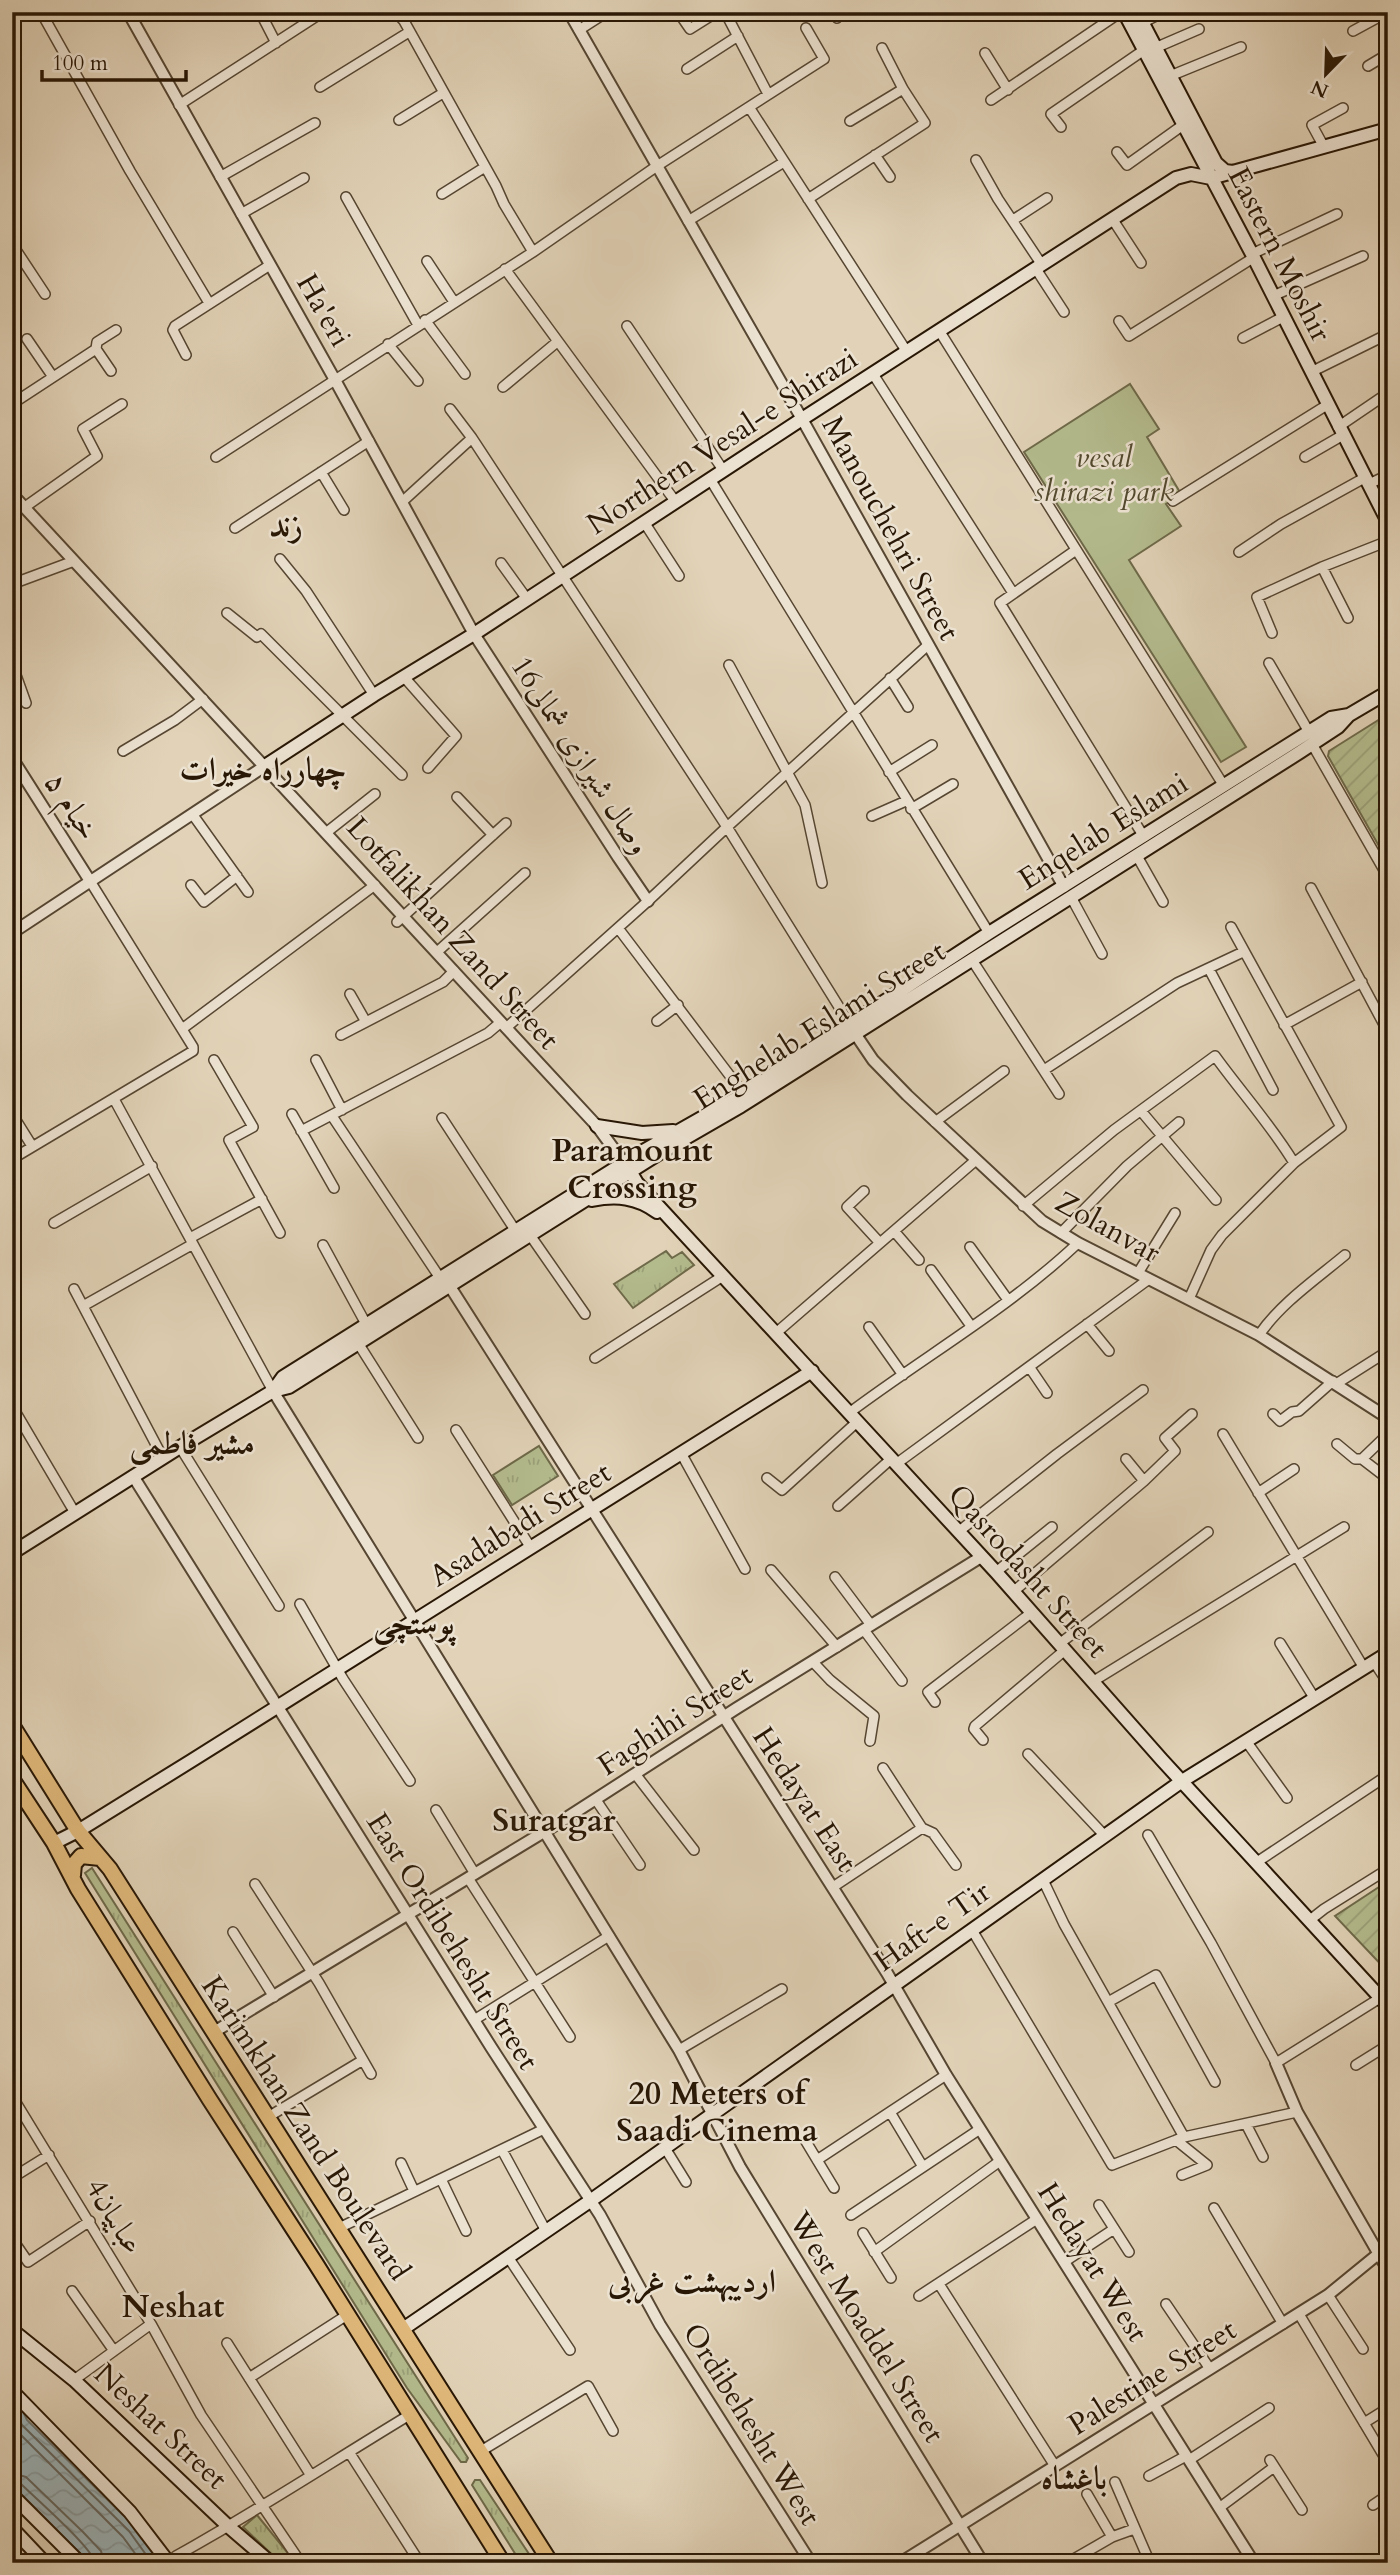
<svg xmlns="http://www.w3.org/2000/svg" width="1400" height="2575" font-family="Cardo,Amiri,serif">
	<defs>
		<pattern id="grass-tufts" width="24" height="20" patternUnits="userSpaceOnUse" patternTransform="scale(1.75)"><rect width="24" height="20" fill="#b4bc8e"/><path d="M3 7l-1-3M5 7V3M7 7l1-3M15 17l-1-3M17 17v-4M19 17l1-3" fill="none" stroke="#9ba179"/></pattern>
		<pattern id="garden-furrows" width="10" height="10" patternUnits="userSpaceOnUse" patternTransform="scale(1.75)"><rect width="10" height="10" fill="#b4bc8e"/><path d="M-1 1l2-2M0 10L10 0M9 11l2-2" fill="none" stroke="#9ba179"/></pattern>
		<pattern id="water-waves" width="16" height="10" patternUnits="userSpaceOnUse" patternTransform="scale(1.75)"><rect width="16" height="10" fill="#9bb4bb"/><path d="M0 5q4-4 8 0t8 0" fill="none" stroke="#869a9f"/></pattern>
	</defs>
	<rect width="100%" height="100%" fill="#e2d3b8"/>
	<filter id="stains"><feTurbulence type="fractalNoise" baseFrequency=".00286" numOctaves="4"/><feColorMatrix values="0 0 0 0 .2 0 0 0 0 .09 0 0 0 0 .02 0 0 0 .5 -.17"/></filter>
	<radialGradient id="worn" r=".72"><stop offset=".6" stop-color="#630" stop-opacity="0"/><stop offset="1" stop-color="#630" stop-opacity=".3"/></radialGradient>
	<path fill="url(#grass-tufts)" stroke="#6e6a4a" stroke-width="2" d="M666 1251 672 1258 682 1252 694 1265 633 1308 614 1284Z
		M539 1446 558 1476 512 1505 493 1475Z
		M92 1868 468 2458 466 2462H461L407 2388 85 1873Z
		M475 2480H480L535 2563H521L472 2485Z
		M257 2515 291 2557 292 2563H281L243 2527Z"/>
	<path fill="#b4bc8e" stroke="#6e6a4a" stroke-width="2" d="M1130 384 1159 429 1147 437 1181 494 1166 504 1181 526 1129 560 1246 747 1221 762 1024 452Z"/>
	<path fill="url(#garden-furrows)" stroke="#6e6a4a" stroke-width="2" d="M1388 714V852L1384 855 1328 756 1329 751Z
		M1388 1881V1972L1335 1916Z"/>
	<path fill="url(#water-waves)" stroke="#6d7572" stroke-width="2" d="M12 2398 20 2405 27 2420 135 2527 161 2563H90L12 2486Z"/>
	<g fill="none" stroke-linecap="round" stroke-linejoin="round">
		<path stroke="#626660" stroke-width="2" d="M12 2408 22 2425 129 2531 152 2563
			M12 2426 123 2537 142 2563
			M12 2473 26 2477 83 2532 101 2551 104 2563
			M12 2481 20 2483C34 2497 93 2548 95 2563"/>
		<g stroke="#564632" stroke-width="12">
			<path id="minor" d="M41 12 130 171 209 303
				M260 12 276 43
				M399 12 496 186 504 204 533 252
				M725 12 768 94
				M833 12 837 18
				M877 12V14
				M681 16 690 29 717 12
				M402 19 414 12
				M1142 23 1164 12
				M579 30 607 12
				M1353 31 1388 12
				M1155 48 1199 29
				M985 53 1008 90
				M1368 66 1388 54
				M687 69 738 36
				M1170 76 1241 47
				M320 87 409 32
				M991 100 1121 12
				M179 105 323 12
				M749 107 907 352
				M399 120 443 93
				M850 121 903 89
				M1061 127 1051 114 1144 50
				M1324 147 1312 125 1343 108
				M1117 152 1127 165 1183 125
				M875 155 890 177
				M976 160 998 199 1042 265
				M220 177 315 123
				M442 194 485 167
				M346 197 418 325
				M808 199 925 123 903 89 882 48
				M241 214 304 178
				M1013 220 1047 198
				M1113 220 1141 263
				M688 221 784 162
				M12 244 45 294
				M1252 254 1337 214
				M427 261 454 302
				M505 269 675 501
				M1036 269 1064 312
				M1273 296 1363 256
				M425 320 465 374
				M1119 321 1129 336 1253 258
				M627 326 723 470
				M940 332 1224 786
				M1243 338 1283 317
				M27 339 53 377
				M388 344 418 381
				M96 349 111 371
				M186 355 173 330 175 326 270 265
				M1311 372 1388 334
				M873 374 1013 593
				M503 387 557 342
				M12 404 96 349 97 342 116 330
				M450 409 472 438 727 827 849 1023
				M1338 427 1388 393
				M216 457 533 252 657 166 824 59 806 28
				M1305 457 1343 435
				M321 472 344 510
				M710 479 989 933
				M1369 484 1388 475
				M1173 501 1327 405
				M402 502 472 438
				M25 507 97 456 83 429 122 404
				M644 522 679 576
				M235 528 369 441
				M1076 550 1000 603 1144 837
				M1239 552 1281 524 1366 477
				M280 559 306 591 374 695
				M501 563 527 599
				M1322 567 1348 618
				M12 584 74 561
				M227 613 257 637 261 634 402 775
				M1272 633 1257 597 1322 567 1388 541
				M1269 663 1309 732
				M12 664 26 703
				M729 665 805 805 822 883
				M404 677 456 736 428 768
				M890 678 908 707
				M1312 744 1388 877
				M123 751 175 720 203 699
				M889 772 932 745
				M457 797 493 835
				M911 809 953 784
				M193 815 248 892
				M872 816 906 801
				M327 832 375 794
				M1137 856 1163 902
				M191 885 204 902 237 876
				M1311 888 1388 1032
				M1071 897 1102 954
				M397 922 506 823
				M618 928 743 1093
				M437 952 525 873
				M972 960 1059 1094
				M1209 969 1273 1090
				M350 994 366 1022
				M657 1021 678 1005
				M1284 1025 1362 982
				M506 1028 648 901 727 827 928 645
				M182 1029 375 885
				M341 1035 443 982 454 971
				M214 1060 253 1127 229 1140 280 1233
				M316 1060 342 1110
				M1044 1070 1177 983 1243 952
				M114 1099 273 1391
				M1141 1111 1216 1200
				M12 1114 32 1146
				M292 1114 334 1188
				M332 1116 440 1278
				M442 1118 515 1230
				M935 1122 1004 1071
				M301 1131 488 1033 501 1022
				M12 1159 193 1051V1047L90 881
				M864 1191 847 1207 880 1243
				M1023 1206 1114 1130 1215 1056C1241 1092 1271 1125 1294 1163
				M54 1223 152 1166
				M894 1231 919 1260
				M1061 1233 1127 1166 1179 1122
				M530 1235 585 1314
				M190 1238 262 1199
				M323 1245 366 1324
				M970 1247 1008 1300
				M931 1270 971 1326
				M1138 1273 1175 1213
				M74 1289 163 1458
				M1189 1299 1211 1250 1222 1235 1294 1163 1341 1127 1231 927
				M83 1306 193 1244
				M1087 1324 1109 1351
				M869 1327 903 1375
				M776 1333 976 1160
				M1259 1335C1281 1303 1315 1280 1345 1255
				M358 1343 418 1438
				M595 1358 723 1276
				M1030 1368 1047 1393
				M1336 1384 1388 1351
				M12 1406 75 1513
				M849 1413C925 1356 1009 1308 1078 1243
				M1273 1414 1280 1421 1292 1412 1299 1411 1333 1381
				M456 1430 531 1548
				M1223 1434 1364 1668
				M1337 1444 1355 1459H1362L1388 1479
				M180 1447 279 1606
				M681 1453 745 1569
				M1126 1459 1144 1481
				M1362 1459 1388 1434
				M896 1464 1149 1279
				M767 1478 782 1490 857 1422
				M1258 1493 1294 1469
				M838 1506 891 1459
				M958 1532 1057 1454 1143 1390
				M771 1570 837 1647
				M996 1572 1052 1527
				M835 1577 871 1625
				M1013 1592 1144 1481 1175 1451 1165 1438 1192 1414
				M300 1604 343 1679 410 1781
				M864 1630 902 1681
				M1280 1643 1315 1699
				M1059 1644 1208 1532
				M813 1662 830 1680 874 1716 870 1741
				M1374 1662 1388 1683
				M1092 1682 1344 1527
				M935 1702 928 1692 1031 1613
				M983 1740 974 1729 975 1726 1065 1650
				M1246 1741 1287 1798
				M1028 1754 1105 1836
				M883 1768 922 1828
				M636 1775 694 1850
				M596 1800 640 1865
				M436 1810 475 1874
				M922 1828 933 1833 956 1865
				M1148 1835 1211 1943 1276 2063 1380 1998
				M1257 1862 1388 1775
				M468 1878 570 2037
				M1043 1880 1064 1924 1184 2137
				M255 1884 319 1983 371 2074
				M833 1887 922 1828
				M1310 1920 1324 1909 1388 1869
				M972 1930 1112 2165 1184 2137 1297 2112
				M233 1932 274 1997
				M1110 2001 1156 1975 1215 2082
				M474 2020 609 1936
				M679 2050 782 1989
				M1356 2065 1388 2045
				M12 2096 151 2324 201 2415 301 2563
				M1385 2097 1388 2095
				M890 2112 923 2167
				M268 2117 363 2060
				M1246 2124 1263 2157
				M802 2135 834 2188
				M1176 2140 1207 2165 1182 2175
				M665 2148 686 2182
				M502 2150 546 2231
				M817 2160 946 2075
				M401 2163 414 2191
				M12 2178 49 2155
				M441 2179 466 2231
				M1099 2205 1129 2252
				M1214 2208 1283 2324
				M851 2215 980 2129
				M339 2228 544 2129
				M863 2233 891 2278
				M17 2246 28 2262 90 2221
				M874 2252 1000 2161
				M508 2257 570 2350
				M1064 2262 1114 2229
				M939 2284 1055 2466
				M72 2291 114 2351
				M1328 2295 1363 2349
				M919 2296 1037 2219
				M1166 2304 1210 2369
				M1299 2314 1388 2463
				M227 2343 310 2474
				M249 2378 347 2315
				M74 2380 151 2324
				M1364 2423 1388 2408
				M481 2451 588 2386 613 2431
				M349 2452 420 2563
				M1189 2460 1269 2408
				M1270 2460 1302 2510
				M1149 2476 1186 2456
				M1115 2482 1150 2563
				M1087 2494 1112 2537
				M1373 2505 1388 2495
				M1219 2508 1274 2467
				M176 2556C256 2512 333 2461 411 2414
				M1378 2560 1379 2563
				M1067 2563 1112 2537 1134 2529"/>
		</g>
		<g stroke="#564632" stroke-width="14">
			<path id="tertiary" d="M128 12 335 380 474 634 618 857 648 901
				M569 12 802 419 1064 887
				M12 494 597 1126 624 1163
				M12 758 90 881
				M12 933 265 766
				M852 1029 873 1060 907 1095 1042 1221 1078 1243 1259 1335 1388 1418
				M449 1285 887 1973 946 2075 1254 2563
				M273 1391 679 2050 740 2167 983 2563
				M133 1476 491 2047 600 2215 660 2325 811 2563
				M214 2032 557 1824 737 1708 981 1557
				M1276 2063 1297 2112 1388 2270
				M900 2563 1328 2295 1388 2246"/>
		</g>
		<g stroke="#281705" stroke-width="16">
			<path id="secondary" d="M1124 12 1252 254 1388 522
				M1137 12 1216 163 1225 171 1233 172
				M265 766 374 695 474 634 802 419 1176 178 1191 174 1211 178 1388 129
				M597 1126 642 1133 673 1131
				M627 1166 637 1183 996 1572 1162 1760 1388 2006
				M592 1200C616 1195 637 1197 657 1212
				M273 1391 283 1377 638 1154 735 1099 989 933 1331 718 1349 715
				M12 1553 180 1447 273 1391 289 1387 663 1151 741 1106 1300 752 1338 727 1349 715 1388 692
				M54 1843 78 1831 191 1761 812 1371
				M403 2329 590 2201 1182 1781 1388 1653
				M12 2330 74 2380 229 2527 271 2563
				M12 2391 130 2512 169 2563
				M12 2495 80 2563
				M12 2528 45 2563"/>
		</g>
		<g stroke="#281705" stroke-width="18">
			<path id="primary" d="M12 1725 78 1831 110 1869 551 2563
				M12 1779 54 1843 78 1889 210 2100 316 2264 503 2563
				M73 1875 74 1864 81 1856 100 1858"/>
		</g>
		<use href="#minor" stroke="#ece2d1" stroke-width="9"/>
		<use href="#tertiary" stroke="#ece2d1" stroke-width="10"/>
		<use href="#secondary" stroke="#ece2d1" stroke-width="12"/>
		<use href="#primary" stroke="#e1ba7c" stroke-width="14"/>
	</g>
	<g text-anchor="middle" stroke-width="5" stroke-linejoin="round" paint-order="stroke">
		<g font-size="30" fill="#281705" stroke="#ece2d1">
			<text transform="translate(1280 254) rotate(63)" y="10">Eastern Moshir</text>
			<text transform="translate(324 310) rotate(60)" y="10">Ha'eri</text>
			<text transform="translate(722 441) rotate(-33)" y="10">Northern Vesal-e Shirazi</text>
			<text transform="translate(891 528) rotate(61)" y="10">Manouchehri Street</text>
			<text transform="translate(581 755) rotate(57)" y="10">وصال شیرازی شمالی16</text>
			<text transform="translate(72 806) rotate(58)" y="10">۵ خیام</text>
			<text transform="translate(1103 831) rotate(-32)" y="10">Enqelab Eslami</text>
			<text transform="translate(453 933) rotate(48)" y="10">Lotfalikhan Zand Street</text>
			<text transform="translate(819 1025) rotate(-32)" y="10">Enghelab Eslami Street</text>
			<text transform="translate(1108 1227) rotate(29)" y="10">Zolanvar</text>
			<text transform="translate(520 1524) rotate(-32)" y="10">Asadabadi Street</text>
			<text transform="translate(1028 1571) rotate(48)" y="10">Qasrodasht Street</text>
			<text transform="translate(675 1720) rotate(-33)" y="10">Faghihi Street</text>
			<text transform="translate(805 1799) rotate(57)" y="10">Hedayat East</text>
			<text transform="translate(932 1926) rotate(-35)" y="10">Haft-e Tir</text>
			<text transform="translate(453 1941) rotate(58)" y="10">East Ordibehesht Street</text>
			<text transform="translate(306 2128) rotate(57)" y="10">Karimkhan Zand Boulevard</text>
			<text transform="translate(115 2216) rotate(59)" y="10">عباییان4</text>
			<text transform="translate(1093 2262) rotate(58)" y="10">Hedayat West</text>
			<text transform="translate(867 2327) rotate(58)" y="10">West Moaddel Street</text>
			<text transform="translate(1152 2377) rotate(-32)" y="10">Palestine Street</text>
			<text transform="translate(752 2424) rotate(58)" y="10">Ordibehesht West</text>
			<text transform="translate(161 2426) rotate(43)" y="10">Neshat Street</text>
		</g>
		<g font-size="30" font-style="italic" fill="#52492e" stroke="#ece2d1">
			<text x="1104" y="467">vesal<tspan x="1104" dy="34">shirazi park</tspan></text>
		</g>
		<g font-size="32" font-weight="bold" fill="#281705" stroke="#ece2d1">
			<text x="286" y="536">زند</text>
			<text x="263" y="780">چهارراه خیرات</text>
			<text x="632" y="1161">Paramount<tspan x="632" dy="37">Crossing</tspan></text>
			<text x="192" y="1454">مشیر فاطمی</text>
			<text x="414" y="1634">پوستچی</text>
			<text x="554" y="1831">Suratgar</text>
			<text x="717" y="2104">20 Meters of<tspan x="717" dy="37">Saadi Cinema</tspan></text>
			<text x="692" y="2292">اردیبهشت غربی</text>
			<text x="173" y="2317">Neshat</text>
			<text x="1074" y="2489">باغشاه</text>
		</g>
	</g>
	<rect width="1400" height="2575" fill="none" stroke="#e2d3b8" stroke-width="42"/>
	<rect x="14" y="14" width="1372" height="2547" fill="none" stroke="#281705" stroke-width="3.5"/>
	<rect x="21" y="21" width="1358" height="2533" fill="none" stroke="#281705" stroke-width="2"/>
	<g transform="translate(1326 74) rotate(203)" stroke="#ece2d1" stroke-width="5" paint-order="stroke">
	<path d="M0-5L12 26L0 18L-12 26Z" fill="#281705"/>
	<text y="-10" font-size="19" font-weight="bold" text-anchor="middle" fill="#281705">N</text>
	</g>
	<path d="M42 70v10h144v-10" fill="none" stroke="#281705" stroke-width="3.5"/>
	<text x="52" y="70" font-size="21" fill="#281705" stroke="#ece2d1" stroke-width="5" paint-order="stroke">100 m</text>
	<rect width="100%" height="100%" filter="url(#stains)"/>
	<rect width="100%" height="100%" fill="url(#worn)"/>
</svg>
